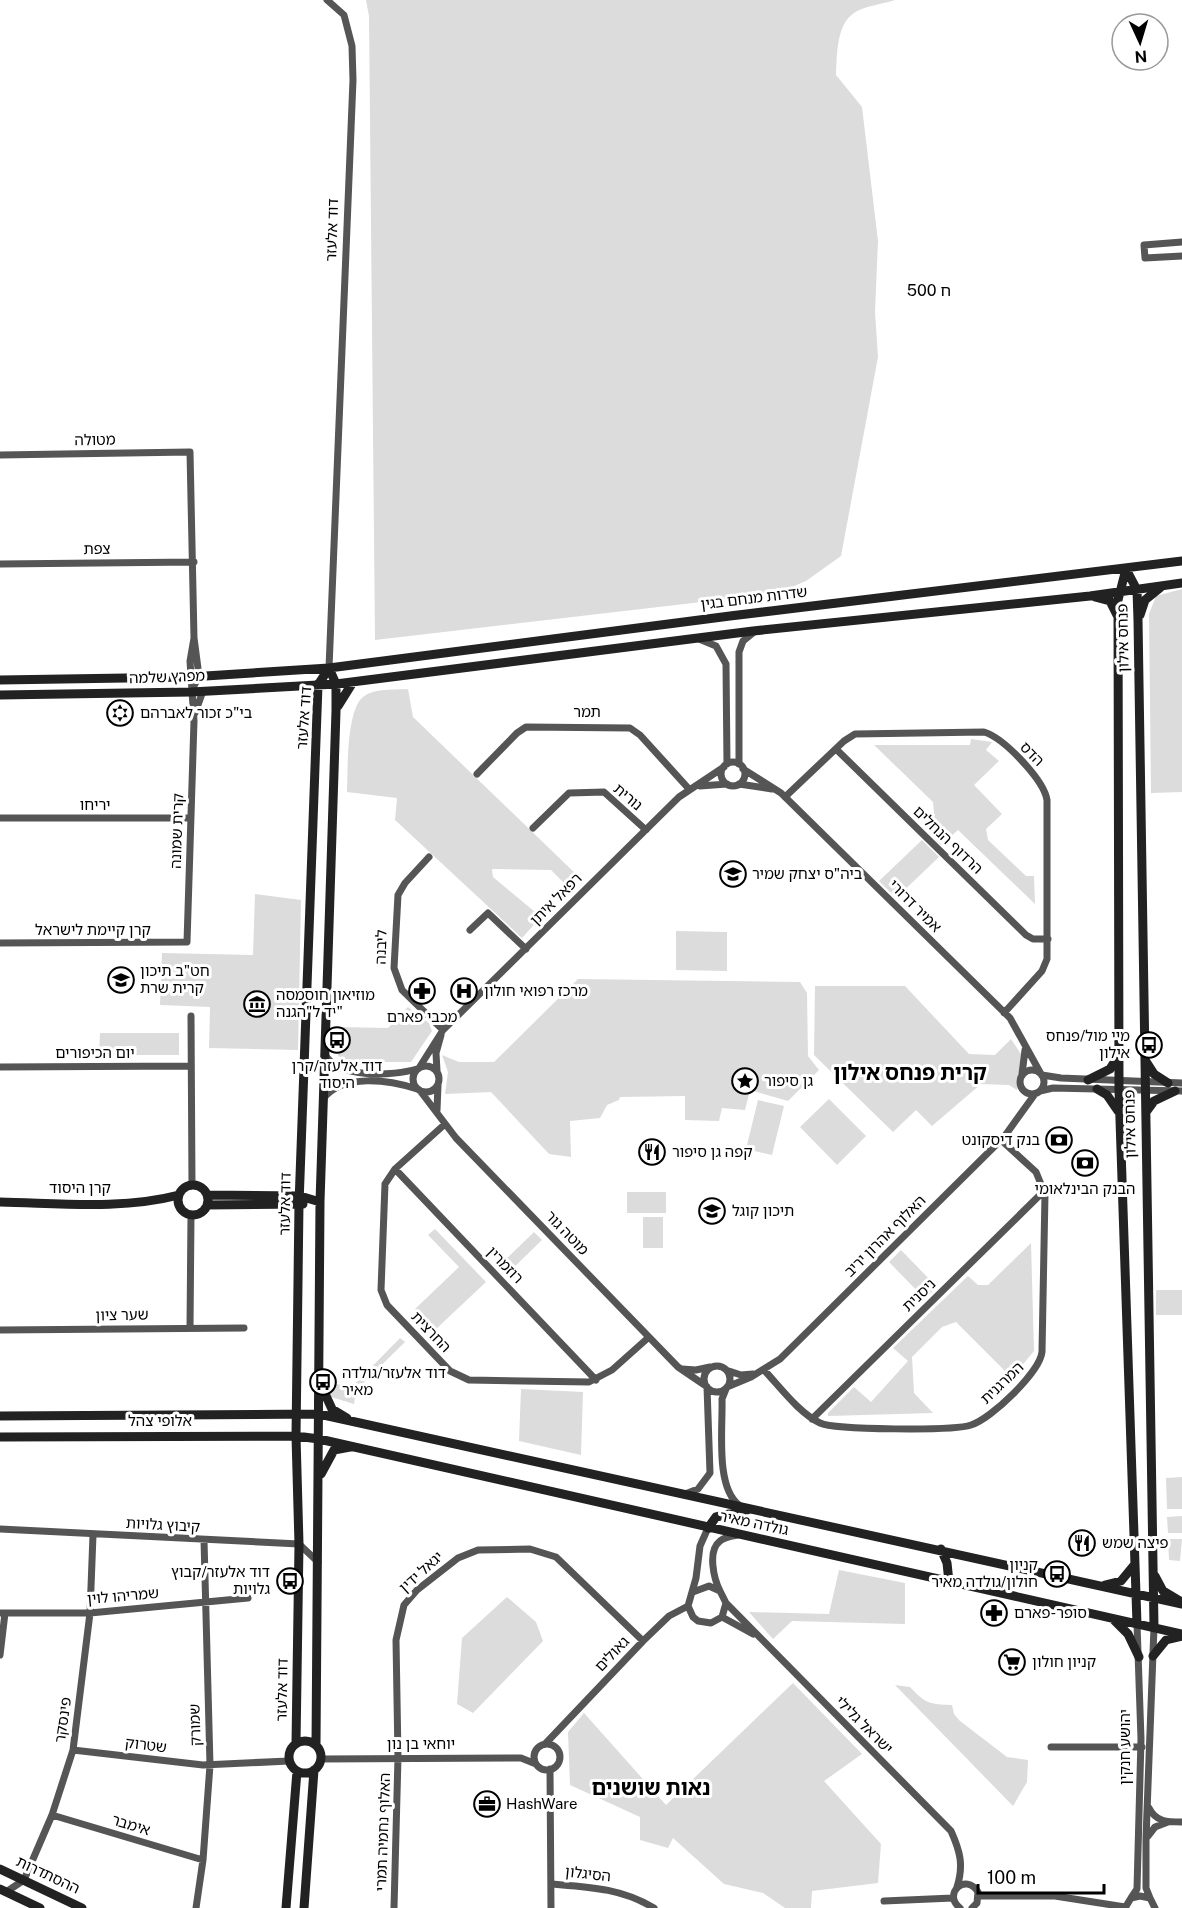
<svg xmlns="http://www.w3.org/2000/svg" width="1182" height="1908" font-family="'Public Sans','Noto Sans Hebrew',sans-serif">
	<rect width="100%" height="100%" fill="#fff"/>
	<path fill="#dcdcdc" d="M366 0H895C883 4 864 6 854 13 836 25 837 56 836 75L862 107 878 241 875 312 878 357 841 556 806 581 778 593 375 640 369 16Z
		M1182 589V792L1151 793 1149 614 1156 596Z
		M408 689 413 717 579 877 568 887 551 870 492 869 493 877 541 917 522 938 395 820 397 798 347 792C348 770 346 711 363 697 374 688 395 690 408 689Z
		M971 739 992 742 986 750 999 761 974 785 1002 814 986 829 988 840 1026 876H1034L1035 904 958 830 941 845 922 824 934 812 933 802 874 745H970Z
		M922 840 939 857 896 898 879 881Z
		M255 894 301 900 298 1050 209 1048 210 1007 160 1005 162 953 253 955Z
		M676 931 727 932V971L676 970Z
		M578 979 800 982 807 993 808 1056 819 1070 788 1101 750 1090 745 1110 722 1108 719 1121 685 1120V1096L620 1097 619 1100 607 1105 600 1118 570 1121 571 1157 549 1154 491 1092 445 1094 448 1072 442 1055 459 1062H494Z
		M815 986H905L969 1054 995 1055 1011 1039 1021 1054 1017 1090 1009 1085 981 1084 932 1126 916 1110 893 1132 814 1055Z
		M408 1007 429 1023 432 1031 411 1062H351L338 1056 337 1027 388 1028Z
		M100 1033H179V1055H99Z
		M829 1099 866 1136 837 1165 800 1127Z
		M758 1100 784 1106 772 1155 746 1149Z
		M627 1192H666V1213H627Z
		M643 1217H663V1248H643Z
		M435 1229 486 1282 435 1330 415 1309 459 1267 428 1235Z
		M534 1232 542 1240 506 1275 495 1263H502Z
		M1031 1243 1034 1351 1012 1378 956 1322 942 1327 912 1357 914 1393 933 1413 828 1416V1413L854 1387 871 1402 908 1361 893 1348 968 1276 978 1285H988Z
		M901 1250 937 1287 925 1299 889 1262Z
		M1156 1290H1182V1315H1156Z
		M400 1338 405 1342 356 1390 354 1404 328 1396 322 1384 354 1385Z
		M521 1389 583 1392 581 1455 519 1441Z
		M1182 1477V1509H1167L1166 1478Z
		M1182 1516V1533H1168L1167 1517Z
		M1168 1539H1182L1180 1561 1169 1560Z
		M839 1570 905 1583V1624L792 1621 773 1639 749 1612 829 1614Z
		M507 1597 536 1622 543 1641 473 1713 457 1704 462 1638Z
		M793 1683 862 1754 824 1781 881 1844 878 1883 812 1891 811 1908H785L763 1893 724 1884 673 1838 668 1848 640 1840V1817L570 1785 568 1732 584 1713 666 1805Z
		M895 1685 910 1687C926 1704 929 1704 952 1705L954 1714 960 1721 1007 1757 1028 1760 1027 1782 1013 1806Z"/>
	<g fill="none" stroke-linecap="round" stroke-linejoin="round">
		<path stroke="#555" stroke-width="7" d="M327 0 344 15 352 46 353 80 329 668
			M1182 242 1144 245 1145 258 1182 256
			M0 455 190 452 194 638 199 676 191 692
			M0 564 194 562
			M699 639 716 646 726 664 727 764
			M195 713 203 691
			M836 749 1026 935 1033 939H1048
			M721 774a12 12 0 1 1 24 0a12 12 0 1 1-24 0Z
			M739 764V652L743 641 754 632
			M743 769 781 793 1010 1018 1041 1074
			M477 774 517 733 526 727 630 728 640 735 689 789
			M739 784 772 789
			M700 786 727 784
			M785 797 844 741 855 734 984 732C1004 738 1044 780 1047 800V959L1042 971 1004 1013
			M0 818H191
			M533 828 569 793 604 792 646 830
			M429 857 405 883 398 895 394 968 402 990 443 1030
			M470 930 488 913 526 949
			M0 943 187 942 194 721 190 661 194 638
			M191 1016 192 1185
			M325 1054C337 1079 394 1076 417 1069
			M413 1079a13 13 0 1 1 26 0a13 13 0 1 1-26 0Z
			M0 1067 191 1066
			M419 1068 443 1030 679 797 724 767
			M1020 1082a12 12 0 1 1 24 0a12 12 0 1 1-24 0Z
			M437 1071 436 1053 441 1035
			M1022 1074 1025 1050
			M1042 1075 1061 1078 1182 1083
			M1040 1091 1053 1088 1182 1091
			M421 1092 456 1138 678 1367 706 1386
			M323 1099C343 1073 389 1080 417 1089
			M437 1110 438 1085
			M445 1124 395 1169 385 1184 381 1290 387 1305 450 1371 469 1380 589 1382 612 1370 649 1337
			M395 1169 596 1380
			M190 1328 191 1215
			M0 1330 244 1328
			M704 1379a13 13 0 1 1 26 0a13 13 0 1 1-26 0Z
			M682 1369 696 1370 710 1367
			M764 1370C780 1387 799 1413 820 1423 835 1430 954 1431 971 1425 991 1419 1040 1372 1042 1352L1045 1194 1036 1172 1001 1140
			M729 1371 741 1375 753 1374
			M727 1387 751 1377 780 1359 1004 1137 1035 1094
			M726 1389 722 1399C723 1427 715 1487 739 1505
			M812 1419 1045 1190
			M685 1494 698 1489 710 1473 707 1387
			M0 1529 299 1544 318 1562
			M720 1591C714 1579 707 1551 720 1541 724 1537 732 1536 738 1535
			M693 1592 709 1586 720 1591 726 1603 722 1617 711 1623 698 1621 693 1617 688 1606 696 1578 700 1546 708 1528
			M726 1603 951 1831C960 1851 964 1865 957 1887
			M0 1613H90L248 1598
			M722 1617 753 1634
			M0 1655 5 1613
			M546 1743 643 1641 669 1616 688 1606
			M534 1757a13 13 0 1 1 26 0a13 13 0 1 1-26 0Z
			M1051 1747H1142
			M73 1750 203 1765 289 1761
			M321 1759 521 1758 536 1764
			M550 1769 551 1908
			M1149 1808C1156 1822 1167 1822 1182 1822
			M52 1815 203 1860
			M1148 1836 1155 1827 1168 1822
			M551 1884C588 1887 621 1888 654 1908
			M6 1892 24 1880 52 1815 73 1750 90 1613 93 1535
			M979 1896H1055L1125 1907
			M1131 1898 1137 1889 1141 1739 1137 1624
			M1150 1898 1146 1888V1838L1154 1627
			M884 1901 953 1898
			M196 1908 203 1860 210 1765 204 1540
			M394 1908 398 1757 396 1640 404 1605 417 1590 458 1558 478 1550 530 1549 556 1557 643 1641
			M960 1908C942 1894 966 1872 978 1892L977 1903 972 1908
			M1125 1908 1131 1898 1140 1896 1150 1898 1155 1908"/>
		<path stroke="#222" stroke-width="9" d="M1126 569 1137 590 1138 620 1154 1627
			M1126 569 1118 600 1119 1090 1137 1624
			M1095 597 1110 601 1117 615
			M1140 615 1145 600 1161 587
			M0 680 190 677 329 668 730 616 1182 561
			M0 695 191 692 336 684 753 631 1090 596 1182 583
			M338 706 353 682
			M1145 1060 1154 1074 1168 1083
			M1088 1080 1110 1069 1117 1058
			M1097 1089 1107 1095 1118 1111
			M1146 1112 1154 1101 1175 1091
			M178 1200a15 15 0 1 1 30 0a15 15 0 1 1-30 0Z
			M207 1195 300 1196 320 1202
			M0 1202C58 1203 122 1210 179 1195
			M207 1205 303 1204
			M320 1383 332 1409 347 1418
			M0 1416 319 1414 1182 1604
			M0 1437 296 1436 319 1439 1182 1634
			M321 1474 334 1450 350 1447
			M708 1528 716 1517 747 1510
			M941 1549 947 1563 949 1582
			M1155 1576 1163 1591 1180 1601
			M1105 1585 1121 1581 1135 1564
			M1114 1620 1128 1634 1139 1657
			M1153 1656 1166 1640 1182 1636
			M289 1757a16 16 0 1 1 32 0a16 16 0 1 1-32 0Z
			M296 1743 299 1544 296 1436 299 1204 318 685 329 668
			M316 1745 320 1202 336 711V684L329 668
			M0 1869 82 1908
			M0 1889 40 1908
			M286 1908 297 1771
			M304 1908 314 1770"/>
	</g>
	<defs>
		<g id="synagogue-ring" transform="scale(1.35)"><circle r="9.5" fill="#fff" stroke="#000" stroke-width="1.5"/><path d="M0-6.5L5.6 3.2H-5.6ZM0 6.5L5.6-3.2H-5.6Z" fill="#000"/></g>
		<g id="school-ring" transform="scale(1.35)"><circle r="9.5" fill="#fff" stroke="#000" stroke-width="1.5"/><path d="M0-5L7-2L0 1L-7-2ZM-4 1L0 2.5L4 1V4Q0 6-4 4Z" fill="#000"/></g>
		<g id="pharmacy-ring" transform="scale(1.35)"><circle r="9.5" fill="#fff" stroke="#000" stroke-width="1.5"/><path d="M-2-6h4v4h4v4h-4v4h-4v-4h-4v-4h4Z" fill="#000"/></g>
		<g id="hospital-ring" transform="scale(1.35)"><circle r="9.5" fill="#fff" stroke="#000" stroke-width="1.5"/><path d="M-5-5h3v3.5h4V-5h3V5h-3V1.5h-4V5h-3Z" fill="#000"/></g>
		<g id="museum-ring" transform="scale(1.35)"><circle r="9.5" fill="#fff" stroke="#000" stroke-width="1.5"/><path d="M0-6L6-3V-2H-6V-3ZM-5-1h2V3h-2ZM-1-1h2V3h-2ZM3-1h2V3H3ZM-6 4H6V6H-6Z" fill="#000"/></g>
		<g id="bus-ring" transform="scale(1.35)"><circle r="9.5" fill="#fff" stroke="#000" stroke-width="1.5"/><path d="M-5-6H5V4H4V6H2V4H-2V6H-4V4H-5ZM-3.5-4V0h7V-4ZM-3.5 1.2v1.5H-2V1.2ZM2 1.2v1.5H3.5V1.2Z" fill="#000"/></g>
		<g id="sight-ring" transform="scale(1.35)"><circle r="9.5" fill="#fff" stroke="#000" stroke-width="1.5"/><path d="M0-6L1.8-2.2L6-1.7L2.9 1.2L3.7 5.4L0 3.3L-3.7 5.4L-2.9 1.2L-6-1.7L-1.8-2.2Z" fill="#000"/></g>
		<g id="bank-ring" transform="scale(1.35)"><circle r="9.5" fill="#fff" stroke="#000" stroke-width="1.5"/><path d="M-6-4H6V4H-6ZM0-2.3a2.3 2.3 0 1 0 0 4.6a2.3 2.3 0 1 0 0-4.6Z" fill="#000"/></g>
		<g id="restaurant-ring" transform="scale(1.35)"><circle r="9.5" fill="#fff" stroke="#000" stroke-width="1.5"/><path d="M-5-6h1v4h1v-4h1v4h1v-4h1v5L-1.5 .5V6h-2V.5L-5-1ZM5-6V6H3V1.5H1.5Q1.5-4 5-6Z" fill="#000"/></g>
		<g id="supermarket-ring" transform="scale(1.35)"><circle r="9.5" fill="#fff" stroke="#000" stroke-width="1.5"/><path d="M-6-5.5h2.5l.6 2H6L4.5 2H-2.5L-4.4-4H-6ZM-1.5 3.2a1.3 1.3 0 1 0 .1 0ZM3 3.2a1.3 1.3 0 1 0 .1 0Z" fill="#000"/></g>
		<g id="office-ring" transform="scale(1.35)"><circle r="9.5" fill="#fff" stroke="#000" stroke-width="1.5"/><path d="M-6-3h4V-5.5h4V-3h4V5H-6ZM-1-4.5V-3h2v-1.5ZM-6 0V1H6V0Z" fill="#000"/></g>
	</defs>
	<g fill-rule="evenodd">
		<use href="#synagogue-ring" x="120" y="713"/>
		<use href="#school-ring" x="733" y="874"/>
		<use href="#school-ring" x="121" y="980"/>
		<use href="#pharmacy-ring" x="422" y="991"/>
		<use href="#hospital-ring" x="464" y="991"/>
		<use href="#museum-ring" x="257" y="1004"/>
		<use href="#bus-ring" x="337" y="1040"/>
		<use href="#bus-ring" x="1149" y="1045"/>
		<use href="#sight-ring" x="745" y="1081"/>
		<use href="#bank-ring" x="1059" y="1140"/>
		<use href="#restaurant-ring" x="652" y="1152"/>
		<use href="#bank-ring" x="1085" y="1163"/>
		<use href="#school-ring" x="712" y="1211"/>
		<use href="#bus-ring" x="323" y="1382"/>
		<use href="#restaurant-ring" x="1082" y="1543"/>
		<use href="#bus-ring" x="1057" y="1574"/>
		<use href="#bus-ring" x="290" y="1581"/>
		<use href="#pharmacy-ring" x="994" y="1613"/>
		<use href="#supermarket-ring" x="1012" y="1662"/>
		<use href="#office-ring" x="487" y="1804"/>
	</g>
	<g text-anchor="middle" stroke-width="6" stroke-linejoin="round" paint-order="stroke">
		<g font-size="15" fill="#000" stroke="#fff">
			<text transform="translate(332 230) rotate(-88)" y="5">דוד אלעזר</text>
			<text transform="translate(95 440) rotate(-1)" y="5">מטולה</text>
			<text transform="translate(97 549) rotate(-1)" y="5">צפת</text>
			<text transform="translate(754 598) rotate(-7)" y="5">שדרות מנחם בגין</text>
			<text transform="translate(1123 638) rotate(-91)" y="5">פנחס אילון</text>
			<text transform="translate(167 677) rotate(-2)" y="5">מפרץ שלמה</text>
			<text x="587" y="717">תמר</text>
			<text transform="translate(304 718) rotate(-86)" y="5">דוד אלעזר</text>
			<text transform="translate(1032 754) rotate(45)" y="5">הדס</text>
			<text transform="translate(628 797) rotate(40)" y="5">נורית</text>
			<text x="95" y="810">יריחו</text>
			<text transform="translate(177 831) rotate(-88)" y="5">קרית שמונה</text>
			<text transform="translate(948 840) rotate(44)" y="5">הרדוף הנחלים</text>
			<text transform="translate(556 899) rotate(-45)" y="5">רפאל איתן</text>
			<text transform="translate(915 906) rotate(45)" y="5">אמיר דרורי</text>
			<text x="93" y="935">קרן קיימת לישראל</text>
			<text transform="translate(381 947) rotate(-88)" y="5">ליבנה</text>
			<text x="95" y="1058">יום הכיפורים</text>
			<text transform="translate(1130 1124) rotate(-91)" y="5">פנחס אילון</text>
			<text x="80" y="1193">קרן היסוד</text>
			<text transform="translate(285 1204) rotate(-89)" y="5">דוד אלעזר</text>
			<text transform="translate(567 1233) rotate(46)" y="5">מוטה גור</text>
			<text transform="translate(885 1236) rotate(-45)" y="5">האלוף אהרון יריב</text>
			<text transform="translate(505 1265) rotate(46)" y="5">רוזמרין</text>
			<text transform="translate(919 1295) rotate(-44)" y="5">ניסנית</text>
			<text transform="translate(122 1315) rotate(-1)" y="5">שער ציון</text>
			<text transform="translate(431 1332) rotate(46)" y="5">החרצית</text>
			<text transform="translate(1002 1383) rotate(-44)" y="5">המרגנית</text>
			<text x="160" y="1426">אלופי צהל</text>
			<text transform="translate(754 1523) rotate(12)" y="5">גולדה מאיר</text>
			<text transform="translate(163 1525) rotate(3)" y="5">קיבוץ גלויות</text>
			<text transform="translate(421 1572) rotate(-42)" y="5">יגאל ידין</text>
			<text transform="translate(123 1596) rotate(-5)" y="5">שמריהו לוין</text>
			<text transform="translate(612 1654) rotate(-46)" y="5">גאולים</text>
			<text transform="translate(282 1690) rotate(-89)" y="5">דוד אלעזר</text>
			<text transform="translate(63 1720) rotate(-82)" y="5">פינסקר</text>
			<text transform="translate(195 1725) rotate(-92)" y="5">שמורק</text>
			<text transform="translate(864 1725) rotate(45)" y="5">ישראל גלילי</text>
			<text x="421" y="1749">יוחאי בן נון</text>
			<text transform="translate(146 1745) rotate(7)" y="5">שטרוק</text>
			<text transform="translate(1125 1747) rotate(-90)" y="5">יהושע חנקין</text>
			<text transform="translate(131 1825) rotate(17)" y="5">אימבר</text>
			<text transform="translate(383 1832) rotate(-88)" y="5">האלוף נחמיה תמרי</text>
			<text transform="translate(588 1874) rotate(6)" y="5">הסיגלון</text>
			<text transform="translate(48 1875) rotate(25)" y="5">ההסתדרות</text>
		</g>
		<g font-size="15" fill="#000" stroke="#fff" text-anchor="start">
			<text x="140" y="718">בי"כ זכור לאברהם</text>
			<text x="752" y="879">ביה"ס יצחק שמיר</text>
			<text x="140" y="976">חט"ב תיכון<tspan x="140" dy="17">קרית שרת</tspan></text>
			<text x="484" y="996">מרכז רפואי חולון</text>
			<text x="276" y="1000">מוזיאון חוסמסה<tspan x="276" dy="17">יד ל"הגנה"</tspan></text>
			<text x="422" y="1022" text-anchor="middle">מכבי פארם</text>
			<text x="1130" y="1041" text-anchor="end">מיי מול/פנחס<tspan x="1130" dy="17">אילון</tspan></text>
			<text x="337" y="1071" text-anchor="middle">דוד אלעזר/קרן<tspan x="337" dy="17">היסוד</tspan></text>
			<text x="764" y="1086">גן סיפור</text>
			<text x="1040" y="1145" text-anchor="end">בנק דיסקונט</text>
			<text x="672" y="1157">קפה גן סיפור</text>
			<text x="1085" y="1194" text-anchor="middle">הבנק הבינלאומי</text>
			<text x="732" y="1216">תיכון קוגל</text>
			<text x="342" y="1378">דוד אלעזר/גולדה<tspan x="342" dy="17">מאיר</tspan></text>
			<text x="1102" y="1548">פיצה שמש</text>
			<text x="1038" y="1570" text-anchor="end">קניון<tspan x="1038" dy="17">חולון/גולדה מאיר</tspan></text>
			<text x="270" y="1577" text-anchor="end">דוד אלעזר/קבוץ<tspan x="270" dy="17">גלויות</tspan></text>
			<text x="1014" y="1618">סופר-פארם</text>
			<text x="1032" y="1667">קניון חולון</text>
			<text x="506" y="1809">HashWare</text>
		</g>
		<g font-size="16" fill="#000" stroke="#fff">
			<text x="929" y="296">ח 500</text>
		</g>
		<g font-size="21" font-weight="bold" fill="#000" stroke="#fff">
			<text x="910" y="1080">קרית פנחס אילון</text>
			<text x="651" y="1795">נאות שושנים</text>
		</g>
	</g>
	<g transform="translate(1140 42) rotate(176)"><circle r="28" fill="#ffffff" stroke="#999999" stroke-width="1.5"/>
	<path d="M0-4.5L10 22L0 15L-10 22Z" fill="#000000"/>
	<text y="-9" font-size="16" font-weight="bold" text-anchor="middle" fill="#000000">N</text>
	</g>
	<path d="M978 1884v9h126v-9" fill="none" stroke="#000000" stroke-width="3"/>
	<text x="987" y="1884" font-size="18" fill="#000000" stroke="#ffffff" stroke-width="4.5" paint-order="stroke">100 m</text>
</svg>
